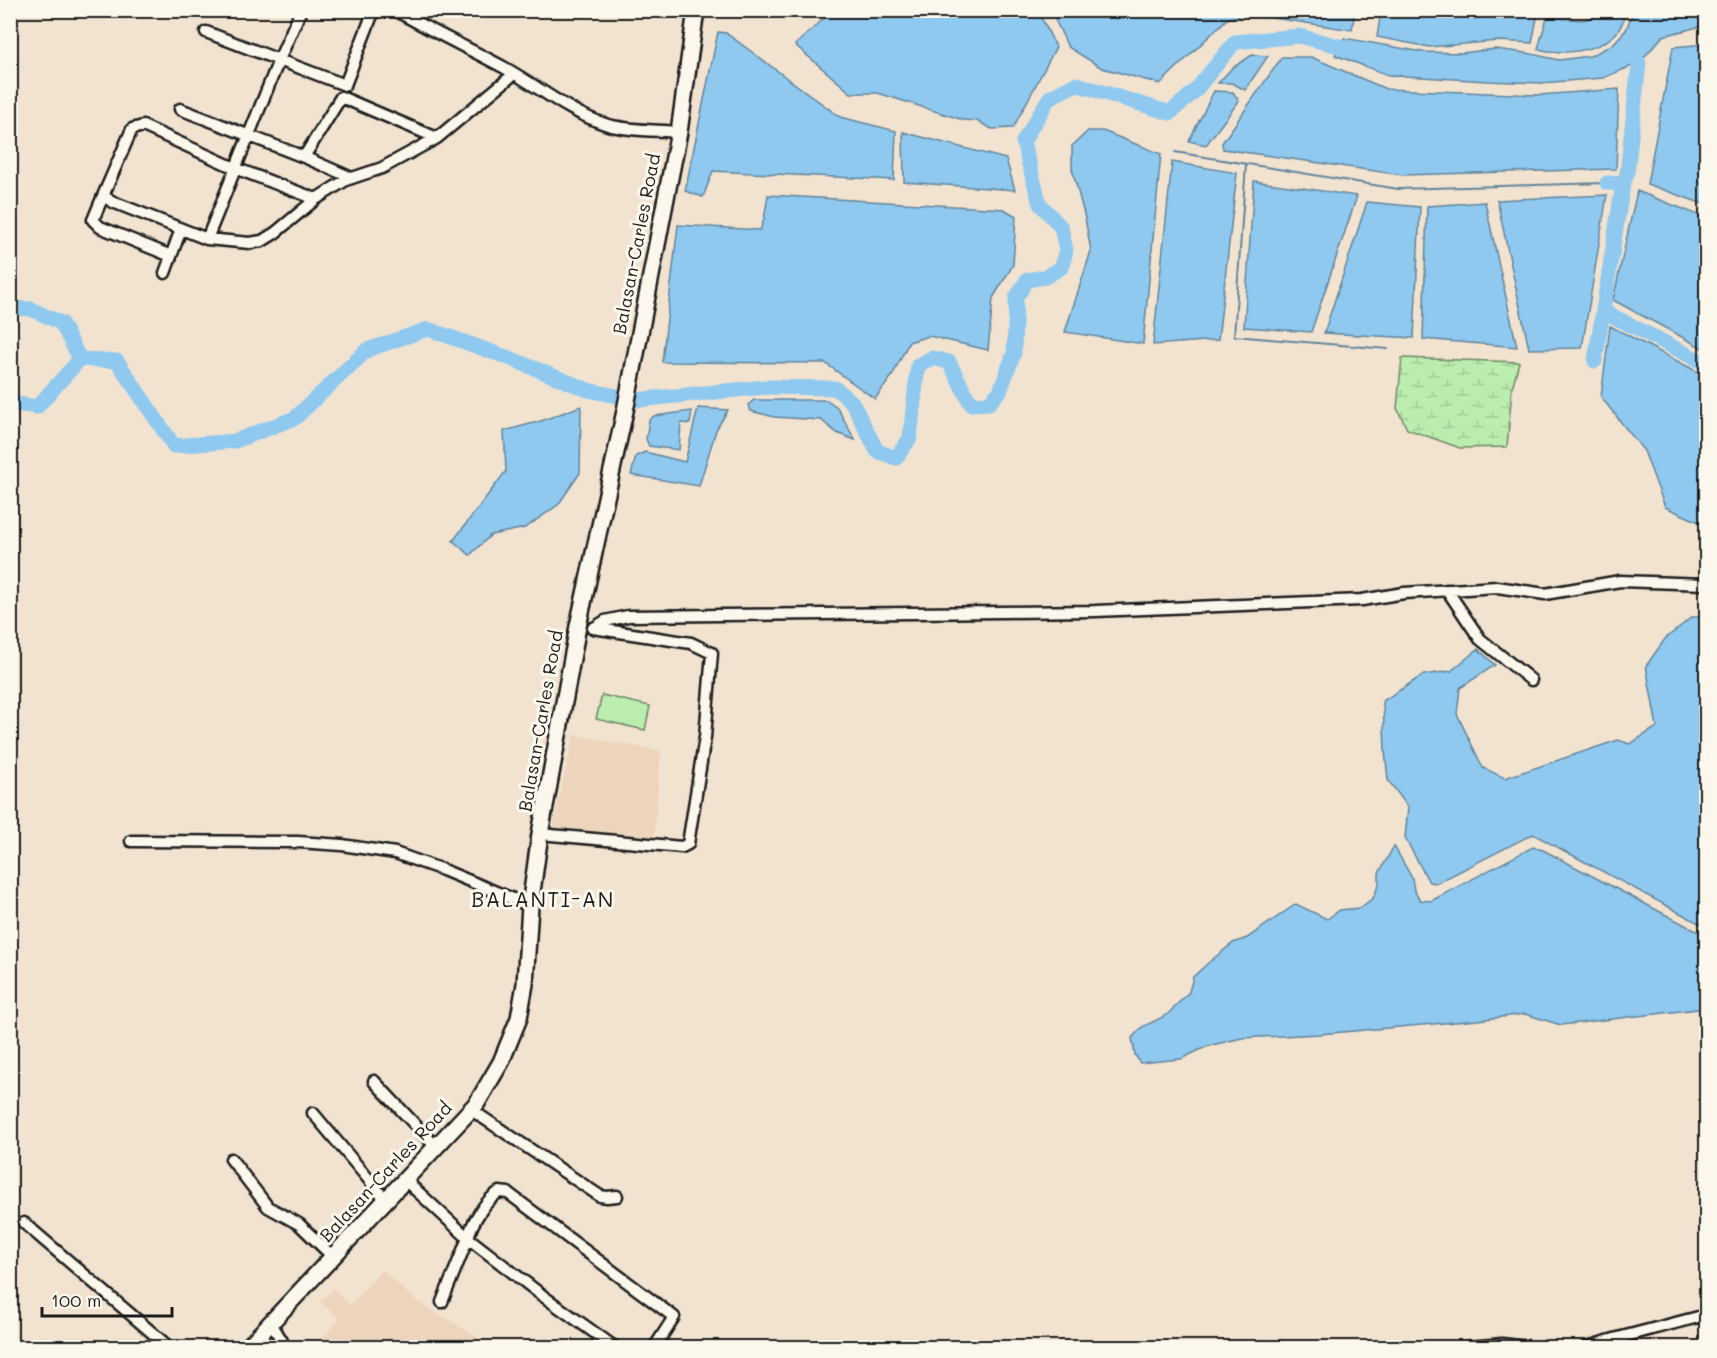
<svg xmlns="http://www.w3.org/2000/svg" width="1717" height="1358" font-family="Mali,sans-serif">
	<defs>
		<pattern id="wetland-marsh" width="20" height="14" patternUnits="userSpaceOnUse" patternTransform="scale(1.5)"><rect width="20" height="14" fill="#bbeeae"/><path d="M1 5h8M5 5V1M11 12h8M15 12V8" fill="none" stroke="#a0cc95"/></pattern>
	</defs>
	<rect width="100%" height="100%" fill="#f2e3d0"/>
	<filter id="ink" filterUnits="userSpaceOnUse"><feTurbulence type="fractalNoise" baseFrequency=".0167" numOctaves="2"/><feDisplacementMap in="SourceGraphic" scale="12" xChannelSelector="R" yChannelSelector="G"/><feConvolveMatrix kernelMatrix="1 2 1 2 8 2 1 2 1" color-interpolation-filters="sRGB"/></filter>
	<g filter="url(#ink)">
		<path fill="#ecd5bc" d="M574 735 661 751 654 837 552 827Z
			M382 1270 415 1300 494 1347H315L339 1319 320 1301 333 1289 350 1305Z"/>
		<path fill="url(#wetland-marsh)" stroke="#6c8565" stroke-width="1.5" d="M1402 358 1519 362 1512 388 1507 447 1460 448 1407 429 1397 408Z"/>
		<path fill="#bbeeae" stroke="#6c8565" stroke-width="1.5" d="M602 695 650 706 645 730 596 719Z"/>
		<path fill="#8fc9ef" stroke="#61849b" stroke-width="1.5" d="M1528 10 1538 13 1532 43 1498 41 1429 47 1377 37 1381 11Z
			M1038 11 1056 47 1013 128 992 129 977 121 963 120 878 93H851L795 45 832 11Z
			M1051 11H1355L1352 30 1246 14 1227 19 1160 84 1102 68 1068 47Z
			M1615 11H1625C1622 50 1569 57 1538 49L1547 17 1583 20Z
			M1633 11H1706V25L1663 36 1639 63 1603 78 1542 83 1487 81 1388 75 1335 55 1344 38 1423 52 1462 53 1495 49 1527 53 1559 60 1590 56 1612 45 1626 30Z
			M718 32 726 33 840 117 896 131 894 180 713 171 703 197 685 191Z
			M1706 44V205L1647 184 1673 47Z
			M1252 55 1268 56 1245 90 1232 83H1218L1232 68Z
			M1282 57H1311L1386 89 1539 95 1619 89 1616 169 1402 175 1223 149 1222 143Z
			M1214 91 1233 92 1239 101 1206 145 1189 141Z
			M1088 131H1103L1161 154 1143 344 1065 332 1091 251 1085 218 1072 169V146Z
			M903 132 1006 159 1015 190 904 182Z
			M1172 162 1237 173 1218 340 1153 345Z
			M1254 181 1357 196 1311 332 1244 327Z
			M1637 191 1706 218V350L1613 300Z
			M768 195 1004 209 1016 216 1013 265 993 298 988 350 929 336 909 342 892 376 875 399 825 363 662 362 678 225 760 230 764 219Z
			M1607 195 1582 348 1529 349 1497 200Z
			M1367 202 1420 207 1414 338 1324 333Z
			M1485 202 1517 347 1423 339 1427 206Z
			M1610 326 1706 376V525L1665 507 1644 451 1601 397Z
			M754 400H827L837 407 855 440 837 433 821 420 774 417 751 411 748 405Z
			M581 406 580 473 558 505 525 528 491 535 470 555 453 541 506 471 504 431 541 421Z
			M698 408 728 410 716 430 699 486 631 475 636 456 645 452 685 462Z
			M692 411 690 424 681 423 679 450 649 446 646 439 649 420 654 416Z
			M1692 617H1706V927L1533 834 1437 883 1429 882 1405 838 1408 807 1388 780 1385 751 1383 701 1423 675 1451 671 1478 649 1495 665 1460 688 1457 714 1483 768 1505 778 1618 740 1630 744 1657 727 1646 666 1665 639Z
			M1394 846 1412 878 1414 890 1420 900 1431 901 1533 847 1543 850 1706 936V1008L1561 1025 1525 1014 1478 1020 1320 1034 1242 1038 1208 1046 1181 1059 1140 1063 1135 1055 1132 1038 1142 1027 1167 1015 1189 992 1193 977 1208 963 1233 943 1247 938 1296 904 1327 919 1340 910 1360 908 1373 898 1379 884V873Z"/>
		<g fill="none" stroke-linecap="round" stroke-linejoin="round">
			<path stroke="#61849b" stroke-width="2" d="M1175 152 1398 189 1607 183
				M1246 164 1234 336 1388 349"/>
			<path stroke="#8fc9ef" stroke-width="15" d="M1607 183 1623 184 1627 174 1639 63
				M10 308 31 309 61 323 80 359
				M1603 311 1706 364
				M1595 361 1623 184
				M10 403 37 407 80 359 117 361 174 446 235 441 295 418 367 350 428 329 509 358 588 390 636 400 766 387 835 388 852 402 877 451 896 458 910 438 918 365 932 358 949 362 971 404 989 403 1000 391 1014 353 1016 298 1027 280 1045 277 1062 267 1066 250 1061 227 1040 204 1023 142 1049 98 1076 84 1170 113 1195 91 1235 42 1299 36 1359 51"/>
			<g stroke="#1c1c1c" stroke-width="15">
				<path id="street" d="M395 10C431 31 468 48 505 68 539 87 568 112 605 124 626 131 656 130 679 132
					M206 32 279 60 301 10
					M180 109 304 157
					M352 178 304 157 341 97 437 138
					M103 196 93 220 100 227 171 256
					M316 199 235 168 143 126 132 129 103 196 113 202 207 239 250 243 262 241 275 233 316 199 346 180 382 168 437 138 514 74
					M207 239 279 60 345 85 374 10
					M165 273 181 229
					M1447 590 1480 639 1531 680
					M594 628 605 621 628 616 1095 611 1362 600 1404 593 1497 587 1545 594 1620 581 1706 584
					M540 834 682 847 688 844 705 737 712 653 691 643 593 628
					M131 841 298 842 342 845 395 853 443 870 530 906
					M374 1081 436 1147
					M470 1109 600 1196 607 1197 617 1196
					M313 1113 386 1200
					M231 1159 268 1207 299 1224 333 1257
					M405 1180 468 1238 442 1302
					M24 1223 170 1348
					M271 1323 282 1341 284 1348
					M616 1348 543 1296 468 1238C472 1222 485 1201 499 1192L508 1193 674 1317 654 1348
					M1459 1348 1502 1344 1538 1348
					M1585 1348 1607 1341
					M1607 1348V1341L1618 1338 1706 1315"/>
			</g>
			<g stroke="#1c1c1c" stroke-width="20">
				<path id="secondary" d="M247 1348 477 1103 501 1062 519 1018 525 984 530 906 540 834 578 626 625 411 665 203 679 132 696 10"/>
			</g>
			<use href="#street" stroke="#fbf7ec" stroke-width="10"/>
			<use href="#secondary" stroke="#fbf7ec" stroke-width="15"/>
		</g>
	</g>
	<g text-anchor="middle" stroke-width="6" stroke-linejoin="round" paint-order="stroke">
		<g font-size="18" fill="#1c1c1c" stroke="#fbf7ec">
			<text transform="translate(637 244) rotate(-79)" y="6">Balasan-Carles Road</text>
			<text transform="translate(541 721) rotate(-80)" y="6">Balasan-Carles Road</text>
			<text transform="translate(386 1172) rotate(-47)" y="6">Balasan-Carles Road</text>
		</g>
		<g font-size="21" letter-spacing="1.5" fill="#1c1c1c" stroke="#fbf7ec">
			<text x="543" y="907">BALANTI-AN</text>
		</g>
	</g>
	<rect width="1717" height="1358" fill="none" stroke="#fbf7ec" stroke-width="36"/>
	<rect x="18" y="18" width="1681" height="1322" fill="none" stroke="#1c1c1c" stroke-width="2" filter="url(#ink)"/>
	<path d="M42 1307v9h130v-9" fill="none" stroke="#1c1c1c" stroke-width="3"/>
	<text x="51" y="1307" font-size="18" fill="#1c1c1c" stroke="#fbf7ec" stroke-width="4.5" paint-order="stroke">100 m</text>
</svg>
